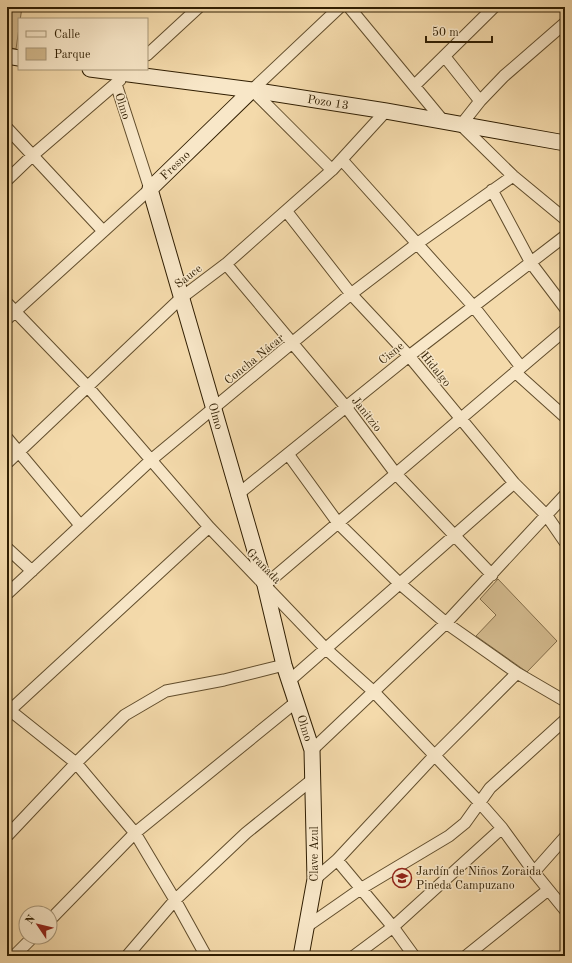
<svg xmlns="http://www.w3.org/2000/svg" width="572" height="963" font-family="'Old Standard TT',serif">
	<rect width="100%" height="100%" fill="#f4daab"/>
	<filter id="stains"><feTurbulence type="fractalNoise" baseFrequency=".005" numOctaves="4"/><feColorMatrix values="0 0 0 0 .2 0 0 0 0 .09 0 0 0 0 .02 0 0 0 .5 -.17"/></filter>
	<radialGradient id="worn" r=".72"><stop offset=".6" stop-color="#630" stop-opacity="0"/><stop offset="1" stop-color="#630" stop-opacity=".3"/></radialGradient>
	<path fill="#d3ba8e" stroke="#826c48" d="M7 7H22L16 49 7 47Z
		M498 579 557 641 527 672 476 636 496 615 480 599Z"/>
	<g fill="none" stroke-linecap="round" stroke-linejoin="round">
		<g stroke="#614d2c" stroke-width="13">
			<path id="street" d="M349 7 444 122
				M565 23 504 76 480 101 461 125 513 176 565 219
				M147 55 199 7
				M445 57 480 101
				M414 86 494 7
				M7 128 103 231
				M342 160 474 307 521 367
				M332 170 252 90 340 7
				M7 180 33 155 120 80
				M492 190 531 263 565 308
				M287 212 351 294 409 356 514 483 547 516 565 542
				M226 264 346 407 396 474 492 575
				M7 303 87 386 209 527 325 648 374 692 480 803 502 828 534 872 565 910
				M7 319 150 189 116 84
				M515 372 565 417
				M7 438 80 525
				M288 454 338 523 399 583 446 623 517 673 565 701
				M7 463 181 298 226 264 332 170 386 111
				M237 495 409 356 565 236
				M7 548 32 571
				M265 585 565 330
				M7 594 151 460 351 294 418 243 513 176
				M289 681 514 483
				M7 708 76 763 135 833 175 900 206 956
				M7 713 209 527
				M312 750 446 623 565 495
				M7 836 76 763 125 715 166 691 224 680 284 665
				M337 860 393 927 414 956
				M534 872 565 837
				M315 879 337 860 434 756 517 673
				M50 920 135 833 296 702
				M306 927 362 888 449 836 465 823 490 788 565 720
				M14 956 33 937
				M127 956 175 900 246 833 313 779
				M354 956 393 927 502 828
				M466 956 548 890"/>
		</g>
		<g stroke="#301e02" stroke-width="17">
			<path id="secondary" d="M7 56 19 58
				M90 69 252 90 386 111 565 143
				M252 90 150 189 265 585 284 665 312 750 315 879 301 956"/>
		</g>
		<use href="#street" stroke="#f8e7c8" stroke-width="11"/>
		<use href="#secondary" stroke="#f8e7c8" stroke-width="15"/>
	</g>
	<defs>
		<g id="school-ring" transform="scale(1)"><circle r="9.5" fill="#f8e7c8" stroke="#8f2418" stroke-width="1.5"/><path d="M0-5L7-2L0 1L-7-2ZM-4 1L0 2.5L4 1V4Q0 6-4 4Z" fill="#8f2418"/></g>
	</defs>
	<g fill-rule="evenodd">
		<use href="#school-ring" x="402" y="878"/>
	</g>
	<g text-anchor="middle" stroke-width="3" stroke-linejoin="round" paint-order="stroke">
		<g font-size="12" fill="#301e02" stroke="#f8e7c8">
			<text transform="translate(328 102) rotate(9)" y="4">Pozo 13</text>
			<text transform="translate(123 106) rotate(72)" y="4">Olmo</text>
			<text transform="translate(175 165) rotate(-44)" y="4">Fresno</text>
			<text transform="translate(188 276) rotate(-37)" y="4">Sauce</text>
			<text transform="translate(391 353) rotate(-39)" y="4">Cisne</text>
			<text transform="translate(254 359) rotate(-39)" y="4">Concha Nácar</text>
			<text transform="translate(436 369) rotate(51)" y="4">Hidalgo</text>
			<text transform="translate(367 414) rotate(52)" y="4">Janitzio</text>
			<text transform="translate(216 416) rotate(74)" y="4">Olmo</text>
			<text transform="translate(264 566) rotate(46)" y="4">Granada</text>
			<text transform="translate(305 728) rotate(72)" y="4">Olmo</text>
			<text transform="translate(314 854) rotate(-90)" y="4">Clave Azul</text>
		</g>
		<g font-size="12" fill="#301e02" stroke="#f8e7c8" text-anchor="start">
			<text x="416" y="875">Jardín de Niños Zoraida<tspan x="416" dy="14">Pineda Campuzano</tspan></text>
		</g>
	</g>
	<rect width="572" height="963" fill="none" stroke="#f4daab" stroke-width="24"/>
	<rect x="8" y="8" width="556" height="947" fill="none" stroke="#301e02" stroke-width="2"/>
	<rect x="12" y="12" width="548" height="939" fill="none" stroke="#301e02"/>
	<rect x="18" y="18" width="130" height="52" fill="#f8e7c8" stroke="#a89779"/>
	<rect x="26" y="31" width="20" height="6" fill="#f8e7c8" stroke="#a89779"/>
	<text x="54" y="38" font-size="12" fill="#301e02">Calle</text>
	<rect x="26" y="48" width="20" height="12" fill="#d3ba8e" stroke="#a89779"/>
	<text x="54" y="58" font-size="12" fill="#301e02">Parque</text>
	<g transform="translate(38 925) rotate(305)"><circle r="19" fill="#f8e7c8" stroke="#a89779"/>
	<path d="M0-3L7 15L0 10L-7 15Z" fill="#8f2418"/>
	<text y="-6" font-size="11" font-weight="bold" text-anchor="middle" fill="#301e02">N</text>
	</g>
	<path d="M426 36v6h66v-6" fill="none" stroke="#301e02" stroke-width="2"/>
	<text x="432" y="36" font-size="12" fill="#301e02" stroke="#f8e7c8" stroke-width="3" paint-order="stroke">50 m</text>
	<rect width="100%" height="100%" filter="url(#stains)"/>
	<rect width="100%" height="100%" fill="url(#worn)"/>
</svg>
